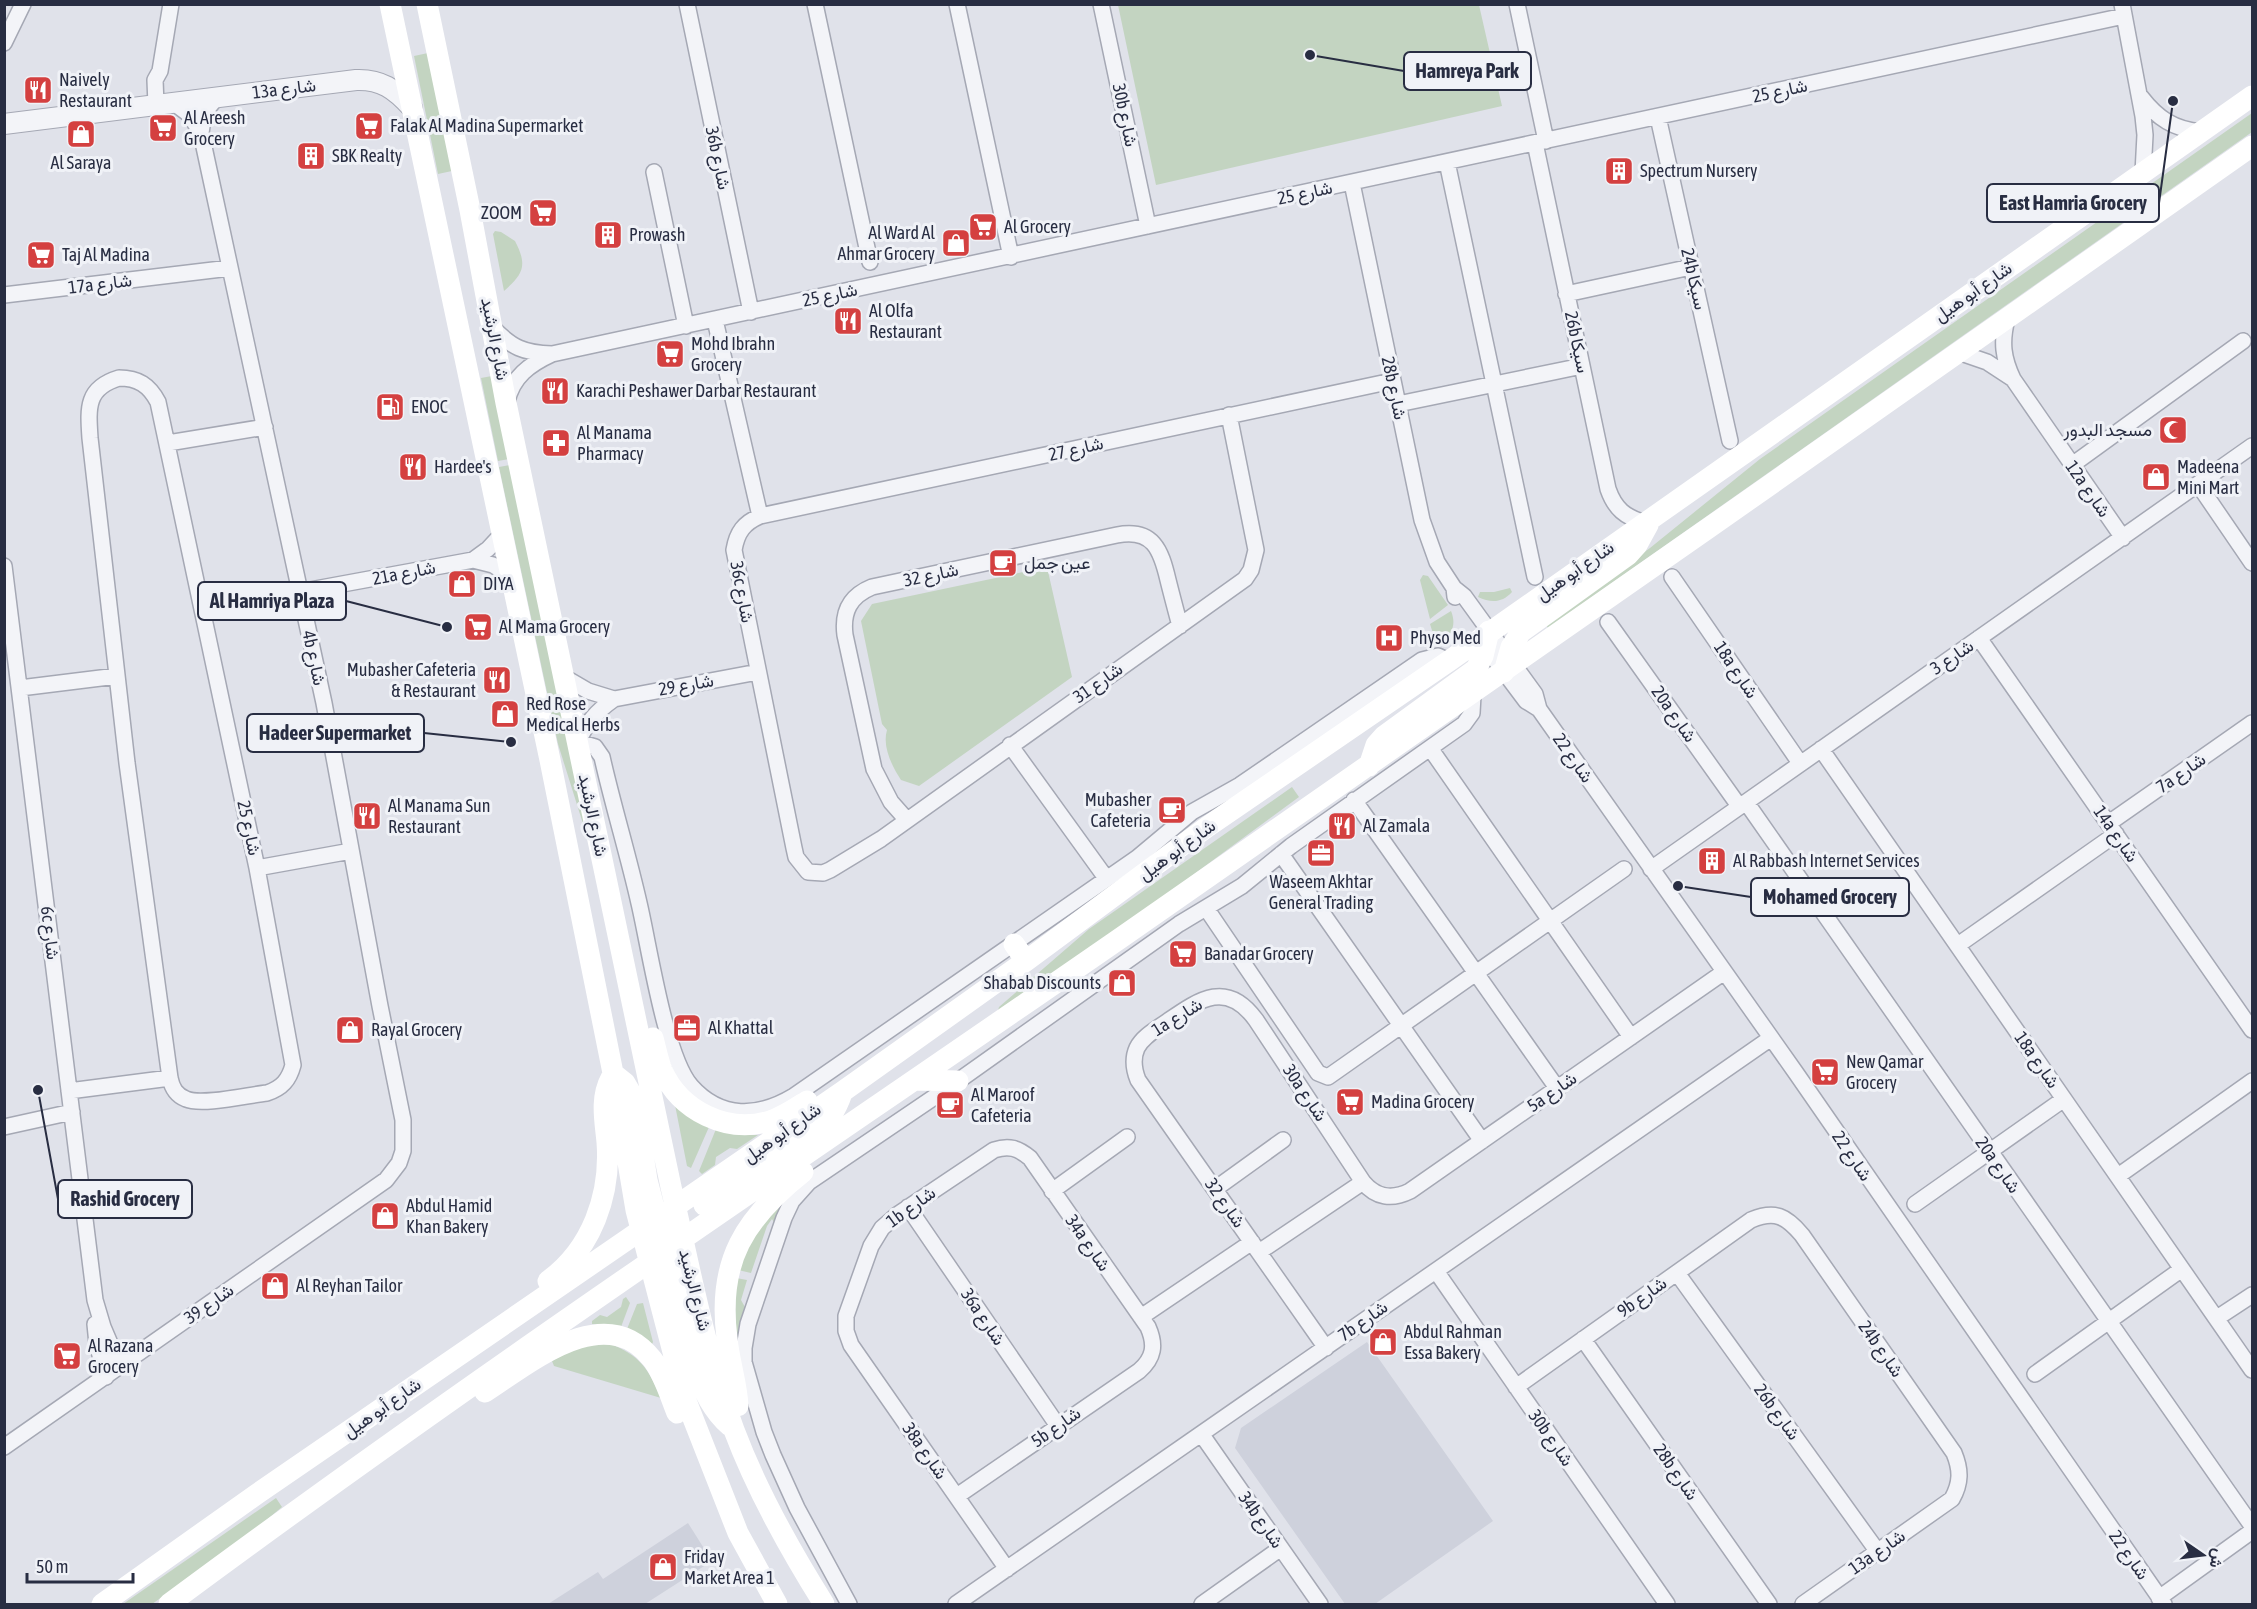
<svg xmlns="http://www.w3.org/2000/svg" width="2257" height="1609" font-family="'Asap Condensed',Vazirmatn,sans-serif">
	<rect width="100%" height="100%" fill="#e0e2ea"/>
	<path fill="#ced1dc" d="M1367 1342 1493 1521 1375 1604H1345L1235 1448 1241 1428Z
		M688 1523 712 1561 645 1604H548L598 1572 603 1579Z"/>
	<path fill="#c3d4c1" d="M1118 5H1479L1502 106 1156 185Z
		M428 53 452 171 438 174 414 56Z
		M2252 113V132L1548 628 1545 623 1650 548 1760 459Z
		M495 231 501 232 515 241C528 266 523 274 504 291L493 234Z
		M492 376 509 459 498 461 481 378Z
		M510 465 585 826 584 827 558 744 499 467Z
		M1047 567 1072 677 919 786 901 780C892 766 882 747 887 730L882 724 861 621 872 604Z
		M1423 575 1428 576 1448 605 1430 619 1420 580Z
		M1510 588 1512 592C1502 603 1491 603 1478 597L1480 592H1494Z
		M1451 611C1456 623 1453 632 1444 641L1435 640 1430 624Z
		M1292 787 1299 797 1129 922 997 1014 999 1007 1089 929Z
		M675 1105 709 1127 691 1168 687 1166Z
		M716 1129 740 1135H758L737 1149 730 1148 716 1157 715 1165 702 1174 699 1171Z
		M788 1195 775 1224 772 1219 767 1226 751 1273 738 1270 750 1239Z
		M736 1278 747 1280 741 1300 746 1309 737 1340 735 1324Z
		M626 1297 630 1303 621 1327 592 1324V1321L600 1315 607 1317 621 1307 623 1299Z
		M643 1303 653 1342 652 1344 639 1334 627 1329 637 1304Z
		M608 1343C640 1355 648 1368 661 1398L554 1366 552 1361 579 1346Z
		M276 1498 282 1507 233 1548 152 1604H123Z"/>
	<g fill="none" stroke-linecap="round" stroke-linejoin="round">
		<g stroke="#a5a8b4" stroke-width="18">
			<path id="minor" d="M687 4 751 312
				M815 4 870 262
				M957 4 1011 257
				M1101 4 1148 226
				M1517 4 1546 141
				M2122 4 2143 116 2145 135 2143 173
				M4 43 23 4
				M2141 97C2158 119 2174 129 2201 132
				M156 105 155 80 160 71 171 4
				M1658 117 1730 441
				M201 133 204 113 217 97
				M1535 143 1608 489C1615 509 1625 517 1645 523
				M1447 162 1535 577
				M654 172 686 326
				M1352 183 1422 520 1437 562 1454 588 1455 597
				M1566 294 1691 267
				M4 295 230 268
				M2007 319C2001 342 2003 358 2013 379L2123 538
				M715 320 760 516
				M492 327C512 348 524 353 552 354L2124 16
				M1958 352 1987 362 2013 379
				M119 378C138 378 149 385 158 402L257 868 293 1065C289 1080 282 1088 267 1093 248 1095 202 1106 186 1099 176 1095 172 1088 170 1078L127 763 90 438C88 408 86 388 119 378Z
				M507 402C512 377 530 364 552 354
				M1398 404 1582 366
				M1229 415 1256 550 1251 570 1245 579 881 839 830 870 823 873 808 872 796 857 794 848 734 550C737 532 744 523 760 516 971 472 1181 425 1392 381
				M168 443 265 427
				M2072 465 2243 341
				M2198 484 2252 563
				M473 560 493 565 510 576
				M4 566 95 1300 103 1327 120 1367
				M1672 577 1800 763
				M1454 588 1464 596 1535 694 1539 709 1796 1073 2164 1604
				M299 592 473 560 488 549 501 535
				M1608 622 1739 806
				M1979 638 2252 1030
				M1481 641 1526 701 1539 709
				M564 677 588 691 614 699 758 672
				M20 688 117 676
				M614 699C597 711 586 723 578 742L595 747 602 757C613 806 628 854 639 903 649 945 665 1056 691 1086 721 1120 759 1117 794 1096L1137 858 1192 812 1240 785 1422 660 1438 656 1449 661
				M1010 745 1106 878
				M1430 748 1631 1037
				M1821 749 2252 1370
				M1354 800 1557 1088
				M1746 802 2252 1526
				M906 819 891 802 874 769 845 635C842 612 850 596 872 587L1117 535C1153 528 1161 550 1168 580 1172 596 1176 611 1180 626
				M2109 823 2252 723
				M1281 854 1482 1141
				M257 868 351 851
				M1651 869 2252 446
				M1206 908 1318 1073 1328 1077 1624 869
				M1958 945 2116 834
				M69 1091 170 1078
				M4 1127 72 1112
				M2118 1176 2252 1081
				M1215 1189 1283 1140
				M1052 1191 1127 1137
				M1915 1204 2064 1099
				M908 1207 1058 1426
				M1259 1252 1363 1182
				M1436 1271 1667 1604
				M1677 1273 1878 1552
				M1141 1317 1252 1242
				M2217 1318 2252 1295
				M95 1324 97 1344 106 1377
				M1583 1339 1769 1604
				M1326 1348 1138 1080C1134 1070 1132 1059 1137 1048 1143 1036 1157 1029 1168 1021 1200 999 1227 980 1256 1020L1363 1182C1376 1198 1392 1200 1410 1191L1724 972
				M2035 1374 2182 1269
				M1516 1387 1751 1220C1775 1210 1786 1216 1802 1235L1954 1453C1961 1470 1961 1483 1952 1499L1803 1604
				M1202 1435 1320 1604
				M4 1447 386 1180 399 1163 403 1151V1120L380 1006 324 703 201 133 190 115 174 103
				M957 1496 1139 1371C1154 1358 1156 1345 1148 1327L1030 1158C1018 1148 1009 1145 994 1150L897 1215 882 1228 871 1246 846 1316V1331L851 1345 1007 1569
				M2159 1598 2252 1531
				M849 1604 797 1508 773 1455 764 1432 744 1362V1348L748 1324 784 1218 792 1201 809 1182 958 1081 1179 924 1242 886 1291 846 1464 724 1472 713 1473 695
				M956 1604 1771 1038
				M1202 1604 1281 1548"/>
		</g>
		<g stroke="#a5a8b4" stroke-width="22">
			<path id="tertiary" d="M4 124 356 80C381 79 395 89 412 108"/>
		</g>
		<use href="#minor" stroke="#f3f4f8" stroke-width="15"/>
		<use href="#tertiary" stroke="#f3f4f8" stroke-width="20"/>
		<path stroke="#fff" stroke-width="21" d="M390 4 550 760 613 1073 636 1210 685 1398 738 1533 777 1604
			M427 4 470 210 506 403 671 1187C690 1268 705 1352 734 1430 757 1491 790 1550 824 1604
			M1504 672 1511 647 1521 632 1628 555 1637 545 1648 525
			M1369 766 1376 745 1384 736 1476 669 1483 656 1489 631
			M1014 944 1026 961
			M653 1038C656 1049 658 1060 662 1070 680 1111 727 1134 770 1121 783 1117 796 1108 807 1101
			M615 1075 625 1083 632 1095 636 1109 647 1180 696 1370C704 1392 712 1410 730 1426
			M915 1080 958 1081
			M704 1205 813 1135C828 1122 836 1111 842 1093
			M548 1281C592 1249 611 1195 607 1142 605 1121 600 1098 611 1078
			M485 1392C530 1363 605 1299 652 1359 664 1374 670 1396 677 1413
			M738 1406C737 1384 729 1361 727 1338 717 1261 745 1218 803 1172
			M102 1604 257 1494 842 1092 1026 961 1207 827 1449 661 2252 96
			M169 1604C480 1373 803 1158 1122 937 1500 676 1876 410 2252 146"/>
	</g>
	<defs>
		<g id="restaurant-square" transform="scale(1.5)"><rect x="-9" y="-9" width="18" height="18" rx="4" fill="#d44040" stroke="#f0f2f7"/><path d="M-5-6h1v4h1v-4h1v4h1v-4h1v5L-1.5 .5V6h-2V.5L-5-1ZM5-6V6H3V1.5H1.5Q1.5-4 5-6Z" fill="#fff"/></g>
		<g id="supermarket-square" transform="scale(1.5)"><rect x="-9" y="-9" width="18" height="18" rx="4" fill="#d44040" stroke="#f0f2f7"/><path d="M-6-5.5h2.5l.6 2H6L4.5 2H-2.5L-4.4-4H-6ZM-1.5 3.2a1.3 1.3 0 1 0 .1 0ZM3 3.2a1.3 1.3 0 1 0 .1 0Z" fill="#fff"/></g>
		<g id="shop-square" transform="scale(1.5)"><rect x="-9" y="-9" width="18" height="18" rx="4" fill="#d44040" stroke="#f0f2f7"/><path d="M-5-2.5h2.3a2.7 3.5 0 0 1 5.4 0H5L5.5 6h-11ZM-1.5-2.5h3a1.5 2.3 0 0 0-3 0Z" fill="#fff"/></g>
		<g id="building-square" transform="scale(1.5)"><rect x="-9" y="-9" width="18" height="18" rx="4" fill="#d44040" stroke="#f0f2f7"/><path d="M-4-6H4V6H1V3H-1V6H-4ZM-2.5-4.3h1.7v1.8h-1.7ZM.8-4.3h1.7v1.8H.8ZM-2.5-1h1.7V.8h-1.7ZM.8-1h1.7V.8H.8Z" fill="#fff"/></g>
		<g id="fuel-square" transform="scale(1.5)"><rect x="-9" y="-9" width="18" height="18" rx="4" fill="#d44040" stroke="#f0f2f7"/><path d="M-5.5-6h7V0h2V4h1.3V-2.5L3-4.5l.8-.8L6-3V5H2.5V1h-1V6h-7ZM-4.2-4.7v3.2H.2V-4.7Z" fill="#fff"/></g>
		<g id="mosque-square" transform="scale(1.5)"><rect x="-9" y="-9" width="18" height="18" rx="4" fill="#d44040" stroke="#f0f2f7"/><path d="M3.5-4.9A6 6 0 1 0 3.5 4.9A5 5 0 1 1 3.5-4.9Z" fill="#fff"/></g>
		<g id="pharmacy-square" transform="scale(1.5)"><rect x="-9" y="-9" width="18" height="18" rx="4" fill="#d44040" stroke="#f0f2f7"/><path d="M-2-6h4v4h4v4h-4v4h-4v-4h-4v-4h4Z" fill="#fff"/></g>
		<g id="cafe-square" transform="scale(1.5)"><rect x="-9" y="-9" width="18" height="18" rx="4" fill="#d44040" stroke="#f0f2f7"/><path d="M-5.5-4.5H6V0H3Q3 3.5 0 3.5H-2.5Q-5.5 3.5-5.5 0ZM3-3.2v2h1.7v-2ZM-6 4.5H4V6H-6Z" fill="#fff"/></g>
		<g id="hospital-square" transform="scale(1.5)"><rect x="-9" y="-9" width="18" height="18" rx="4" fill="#d44040" stroke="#f0f2f7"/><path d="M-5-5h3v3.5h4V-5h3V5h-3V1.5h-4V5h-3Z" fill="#fff"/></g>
		<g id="office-square" transform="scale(1.5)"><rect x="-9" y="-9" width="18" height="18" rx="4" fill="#d44040" stroke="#f0f2f7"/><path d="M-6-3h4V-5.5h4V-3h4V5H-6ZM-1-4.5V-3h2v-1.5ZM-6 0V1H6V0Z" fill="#fff"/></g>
	</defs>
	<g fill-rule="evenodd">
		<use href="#restaurant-square" x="38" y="90"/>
		<use href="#supermarket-square" x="369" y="126"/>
		<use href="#supermarket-square" x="163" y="128"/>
		<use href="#shop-square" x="81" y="134"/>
		<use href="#building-square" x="311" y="156"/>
		<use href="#building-square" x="1619" y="171"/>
		<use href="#supermarket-square" x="543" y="213"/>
		<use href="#supermarket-square" x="983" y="227"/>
		<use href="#building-square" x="608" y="235"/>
		<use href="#shop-square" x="956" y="243"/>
		<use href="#supermarket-square" x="41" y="255"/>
		<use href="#restaurant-square" x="848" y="321"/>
		<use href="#supermarket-square" x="670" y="354"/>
		<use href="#restaurant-square" x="555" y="391"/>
		<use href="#fuel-square" x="390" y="407"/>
		<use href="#mosque-square" x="2173" y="430"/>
		<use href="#pharmacy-square" x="556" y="443"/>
		<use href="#restaurant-square" x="413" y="467"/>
		<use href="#shop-square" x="2156" y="477"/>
		<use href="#cafe-square" x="1003" y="563"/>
		<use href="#shop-square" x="462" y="584"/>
		<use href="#supermarket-square" x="478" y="627"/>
		<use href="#hospital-square" x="1389" y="638"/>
		<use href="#restaurant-square" x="497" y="680"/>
		<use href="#shop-square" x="505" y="714"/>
		<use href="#cafe-square" x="1172" y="810"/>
		<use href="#restaurant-square" x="367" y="816"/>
		<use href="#restaurant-square" x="1342" y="826"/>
		<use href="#office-square" x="1321" y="853"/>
		<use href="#building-square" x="1712" y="861"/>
		<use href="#supermarket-square" x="1183" y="954"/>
		<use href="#shop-square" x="1122" y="983"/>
		<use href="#office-square" x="687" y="1028"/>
		<use href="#shop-square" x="350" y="1030"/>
		<use href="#supermarket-square" x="1825" y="1072"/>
		<use href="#supermarket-square" x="1350" y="1102"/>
		<use href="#cafe-square" x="950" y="1105"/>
		<use href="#shop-square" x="385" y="1216"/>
		<use href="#shop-square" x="275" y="1286"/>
		<use href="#shop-square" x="1383" y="1342"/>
		<use href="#supermarket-square" x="67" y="1356"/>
		<use href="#shop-square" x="663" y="1567"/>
	</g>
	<g text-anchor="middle" stroke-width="6" stroke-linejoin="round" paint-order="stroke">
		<g font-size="18" fill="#282d42" stroke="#f0f2f7" text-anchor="start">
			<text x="59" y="86">Naively<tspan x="59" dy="21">Restaurant</tspan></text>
			<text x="184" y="124">Al Areesh<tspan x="184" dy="21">Grocery</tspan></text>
			<text x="390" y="132">Falak Al Madina Supermarket</text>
			<text x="332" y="162">SBK Realty</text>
			<text x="81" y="169" text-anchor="middle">Al Saraya</text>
			<text x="1640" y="177">Spectrum Nursery</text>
			<text x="522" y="219" text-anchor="end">ZOOM</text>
			<text x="1004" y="233">Al Grocery</text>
			<text x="935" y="239" text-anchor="end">Al Ward Al<tspan x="935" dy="21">Ahmar Grocery</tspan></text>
			<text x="629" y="241">Prowash</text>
			<text x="62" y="261">Taj Al Madina</text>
			<text x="869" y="317">Al Olfa<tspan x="869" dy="21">Restaurant</tspan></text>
			<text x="691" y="350">Mohd Ibrahn<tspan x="691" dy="21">Grocery</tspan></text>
			<text x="576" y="397">Karachi Peshawer Darbar Restaurant</text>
			<text x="411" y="413">ENOC</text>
			<text x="2152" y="436" text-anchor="end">مسجد البدور</text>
			<text x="577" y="439">Al Manama<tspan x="577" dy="21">Pharmacy</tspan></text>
			<text x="434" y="473">Hardee's</text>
			<text x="2177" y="473">Madeena<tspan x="2177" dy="21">Mini Mart</tspan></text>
			<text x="1024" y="569">عين جمل</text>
			<text x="483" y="590">DIYA</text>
			<text x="499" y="633">Al Mama Grocery</text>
			<text x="1410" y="644">Physo Med</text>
			<text x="476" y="676" text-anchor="end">Mubasher Cafeteria<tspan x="476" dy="21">&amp; Restaurant</tspan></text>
			<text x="526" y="710">Red Rose<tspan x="526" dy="21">Medical Herbs</tspan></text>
			<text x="1151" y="806" text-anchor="end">Mubasher<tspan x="1151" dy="21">Cafeteria</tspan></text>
			<text x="388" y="812">Al Manama Sun<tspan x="388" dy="21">Restaurant</tspan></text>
			<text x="1363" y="832">Al Zamala</text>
			<text x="1733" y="867">Al Rabbash Internet Services</text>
			<text x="1321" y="888" text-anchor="middle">Waseem Akhtar<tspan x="1321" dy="21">General Trading</tspan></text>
			<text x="1204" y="960">Banadar Grocery</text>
			<text x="1101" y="989" text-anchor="end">Shabab Discounts</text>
			<text x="708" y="1034">Al Khattal</text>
			<text x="371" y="1036">Rayal Grocery</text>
			<text x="1846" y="1068">New Qamar<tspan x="1846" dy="21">Grocery</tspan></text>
			<text x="971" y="1101">Al Maroof<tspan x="971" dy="21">Cafeteria</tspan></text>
			<text x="1371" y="1108">Madina Grocery</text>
			<text x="406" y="1212">Abdul Hamid<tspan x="406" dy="21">Khan Bakery</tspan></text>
			<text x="296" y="1292">Al Reyhan Tailor</text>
			<text x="1404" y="1338">Abdul Rahman<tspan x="1404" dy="21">Essa Bakery</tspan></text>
			<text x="88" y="1352">Al Razana<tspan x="88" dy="21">Grocery</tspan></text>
			<text x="684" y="1563">Friday<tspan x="684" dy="21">Market Area 1</tspan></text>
		</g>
		<g font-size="18" fill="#282d42" stroke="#f0f2f7">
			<text transform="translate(284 89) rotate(-7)" y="6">13a شارع</text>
			<text transform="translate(1780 91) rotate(-12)" y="6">شارع 25</text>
			<text transform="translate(1125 115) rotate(78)" y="6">30b شارع</text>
			<text transform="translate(718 158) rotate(78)" y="6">36b شارع</text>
			<text transform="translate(1305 193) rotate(-12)" y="6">شارع 25</text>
			<text transform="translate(1694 279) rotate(77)" y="6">24b سيكا</text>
			<text transform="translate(100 284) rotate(-7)" y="6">17a شارع</text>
			<text transform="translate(1973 292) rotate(-35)" y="6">شارع أبو هيل</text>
			<text transform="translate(830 295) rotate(-12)" y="6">شارع 25</text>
			<text transform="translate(495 339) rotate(79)" y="6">شارع الرشيد</text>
			<text transform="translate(1577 342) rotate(78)" y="6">26b سيكا</text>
			<text transform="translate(1394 388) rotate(78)" y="6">28b شارع</text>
			<text transform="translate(1076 449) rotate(-13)" y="6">شارع 27</text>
			<text transform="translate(2088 489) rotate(55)" y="6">12a شارع</text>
			<text transform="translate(1575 571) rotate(-35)" y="6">شارع أبو هيل</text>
			<text transform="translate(404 573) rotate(-11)" y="6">21a شارع</text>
			<text transform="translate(931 575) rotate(-12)" y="6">شارع 32</text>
			<text transform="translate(742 592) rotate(79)" y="6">36c شارع</text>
			<text transform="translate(1952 657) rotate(-34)" y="6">شارع 3</text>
			<text transform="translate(314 658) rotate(78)" y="6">4b شارع</text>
			<text transform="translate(1736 670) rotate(56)" y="6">18a شارع</text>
			<text transform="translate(1098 683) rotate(-35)" y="6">شارع 31</text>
			<text transform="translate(686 685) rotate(-10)" y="6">شارع 29</text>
			<text transform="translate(1674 714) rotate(55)" y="6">20a شارع</text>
			<text transform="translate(1573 758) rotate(55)" y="6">شارع 22</text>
			<text transform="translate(2181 773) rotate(-35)" y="6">7a شارع</text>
			<text transform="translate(593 815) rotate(78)" y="6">شارع الرشيد</text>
			<text transform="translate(249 828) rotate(78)" y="6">شارع 25</text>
			<text transform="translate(2116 834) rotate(55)" y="6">14a شارع</text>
			<text transform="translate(1177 850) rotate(-36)" y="6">شارع أبو هيل</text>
			<text transform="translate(50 933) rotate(83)" y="6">6c شارع</text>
			<text transform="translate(1177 1017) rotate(-32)" y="6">1a شارع</text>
			<text transform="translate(2037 1060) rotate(55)" y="6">18a شارع</text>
			<text transform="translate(1552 1092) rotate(-35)" y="6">5a شارع</text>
			<text transform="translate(1305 1093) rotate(56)" y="6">30a شارع</text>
			<text transform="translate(782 1133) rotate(-35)" y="6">شارع أبو هيل</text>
			<text transform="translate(1852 1156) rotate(56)" y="6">شارع 22</text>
			<text transform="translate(1998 1165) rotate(55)" y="6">20a شارع</text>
			<text transform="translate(1225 1203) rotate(55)" y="6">شارع 32</text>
			<text transform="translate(911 1207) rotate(-36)" y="6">1b شارع</text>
			<text transform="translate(1088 1243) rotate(55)" y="6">34a شارع</text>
			<text transform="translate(695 1290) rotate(76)" y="6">شارع الرشيد</text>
			<text transform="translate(1642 1297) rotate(-35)" y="6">9b شارع</text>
			<text transform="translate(209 1304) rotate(-35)" y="6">شارع 39</text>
			<text transform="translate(983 1317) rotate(56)" y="6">36a شارع</text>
			<text transform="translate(1363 1321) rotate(-35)" y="6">7b شارع</text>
			<text transform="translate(1881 1349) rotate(55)" y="6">24b شارع</text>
			<text transform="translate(382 1408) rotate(-35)" y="6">شارع أبو هيل</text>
			<text transform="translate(1777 1412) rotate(54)" y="6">26b شارع</text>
			<text transform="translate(1056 1427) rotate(-35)" y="6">5b شارع</text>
			<text transform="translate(1551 1438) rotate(55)" y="6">30b شارع</text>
			<text transform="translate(925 1451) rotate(55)" y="6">38a شارع</text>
			<text transform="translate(1676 1472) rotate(55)" y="6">28b شارع</text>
			<text transform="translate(1261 1520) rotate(55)" y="6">34b شارع</text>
			<text transform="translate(1877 1552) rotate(-35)" y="6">13a شارع</text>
			<text transform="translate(2129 1555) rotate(55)" y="6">شارع 22</text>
		</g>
	</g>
	<path fill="none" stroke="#282d42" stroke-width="2" d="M1310 55L1404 71M2173 101L2159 203M447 627L346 601M511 742L424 733M1678 886L1751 897M38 1090L58 1199"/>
	<g fill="#282d42" stroke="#f0f2f7" stroke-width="2">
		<circle cx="1310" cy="55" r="6"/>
		<circle cx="2173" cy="101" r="6"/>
		<circle cx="447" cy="627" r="6"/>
		<circle cx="511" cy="742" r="6"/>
		<circle cx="1678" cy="886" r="6"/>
		<circle cx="38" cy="1090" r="6"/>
	</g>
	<g fill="#f0f2f7" stroke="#282d42" stroke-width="2">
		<rect x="1404" y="52" width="127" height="38" rx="6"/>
		<rect x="1987" y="184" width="172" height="38" rx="6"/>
		<rect x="198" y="582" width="148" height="38" rx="6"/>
		<rect x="247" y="714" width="177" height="38" rx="6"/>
		<rect x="1751" y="878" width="158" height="38" rx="6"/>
		<rect x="58" y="1180" width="134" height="38" rx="6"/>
	</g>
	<g font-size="20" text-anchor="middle" font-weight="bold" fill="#282d42">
		<text x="1467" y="78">Hamreya Park</text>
		<text x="2073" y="210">East Hamria Grocery</text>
		<text x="272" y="608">Al Hamriya Plaza</text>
		<text x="335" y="740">Hadeer Supermarket</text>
		<text x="1830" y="904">Mohamed Grocery</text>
		<text x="125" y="1206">Rashid Grocery</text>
	</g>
	<rect width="2257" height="1609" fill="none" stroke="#282d42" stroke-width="12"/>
	<g transform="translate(2203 1555) rotate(104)" stroke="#f0f2f7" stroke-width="4.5" paint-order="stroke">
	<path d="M0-4.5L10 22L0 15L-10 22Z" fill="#282d42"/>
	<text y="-9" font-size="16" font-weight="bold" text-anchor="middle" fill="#282d42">ش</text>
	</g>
	<path d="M27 1573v9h106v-9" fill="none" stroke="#282d42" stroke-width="3"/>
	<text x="36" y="1573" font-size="18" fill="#282d42" stroke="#f0f2f7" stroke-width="4.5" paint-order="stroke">50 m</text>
</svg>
